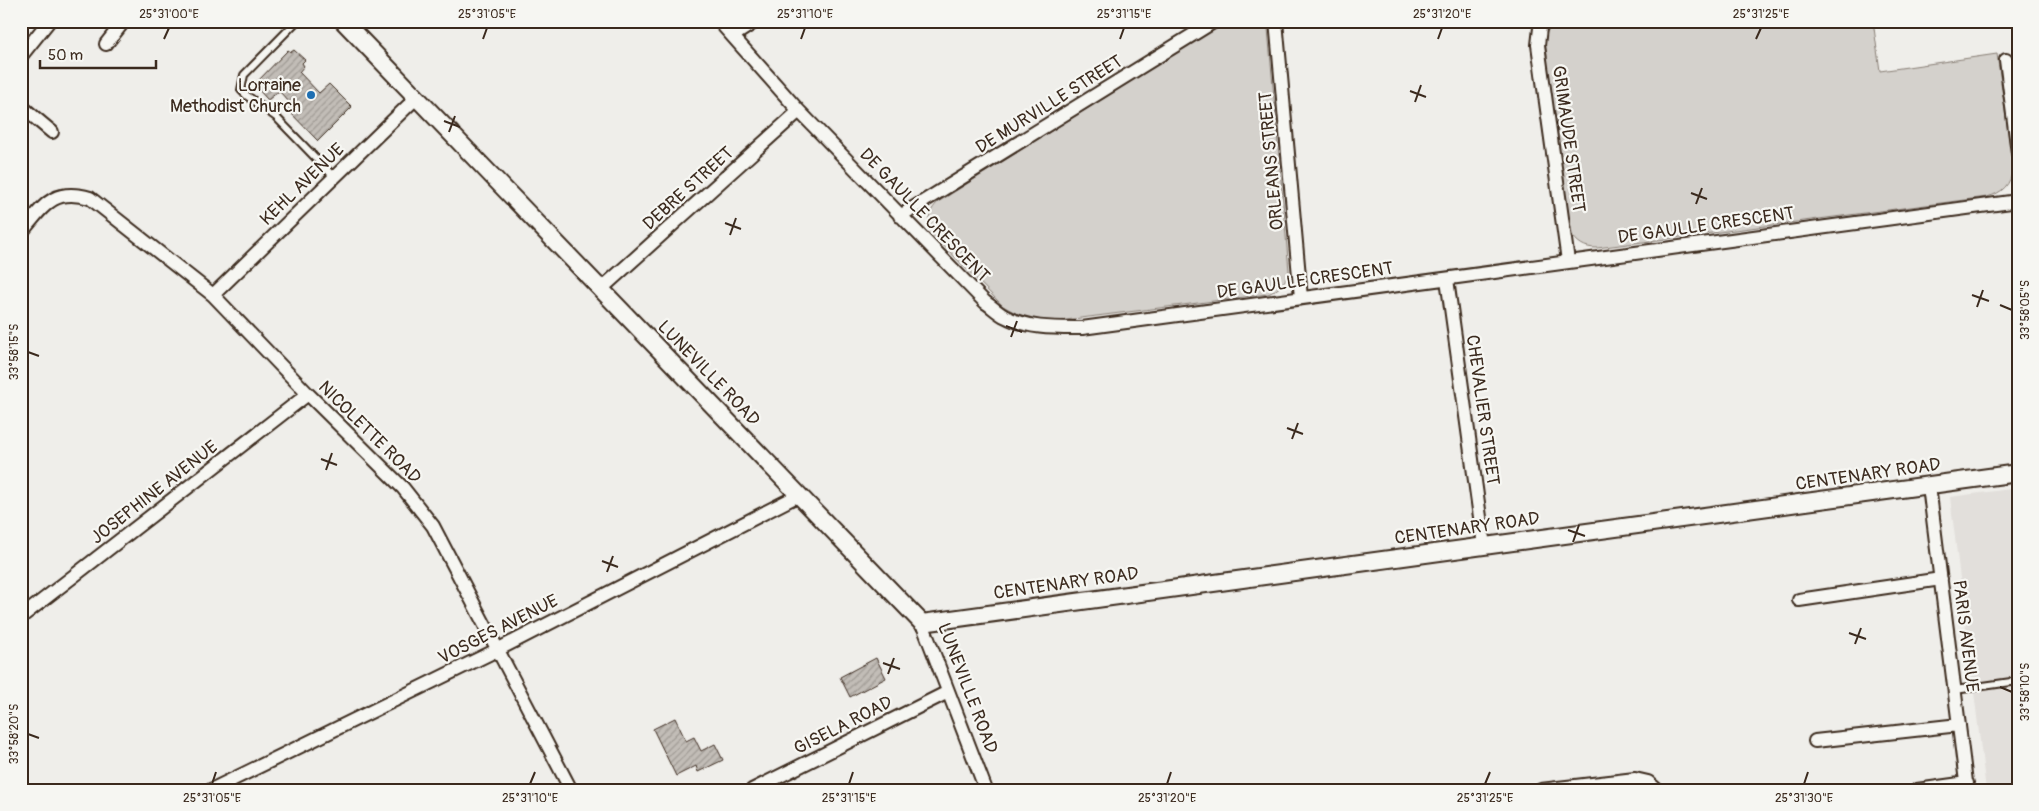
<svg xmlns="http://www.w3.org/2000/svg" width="2039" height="811" font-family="Pangolin,sans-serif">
	<defs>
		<pattern id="building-hatch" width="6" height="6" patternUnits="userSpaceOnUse" patternTransform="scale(1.25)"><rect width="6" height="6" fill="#c2bdb7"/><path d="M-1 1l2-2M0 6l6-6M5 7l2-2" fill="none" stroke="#9f9a94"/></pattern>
	</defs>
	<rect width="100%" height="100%" fill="#efeeea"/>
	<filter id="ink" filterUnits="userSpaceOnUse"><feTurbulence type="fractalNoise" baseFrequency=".02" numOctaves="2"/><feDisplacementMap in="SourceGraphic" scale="10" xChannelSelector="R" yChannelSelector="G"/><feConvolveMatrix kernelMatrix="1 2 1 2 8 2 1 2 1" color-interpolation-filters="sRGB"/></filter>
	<g filter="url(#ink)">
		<path fill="#e2dfdb" d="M2018 488V790H1986L1950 497Z"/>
		<path fill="#d4d1cc" stroke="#887e75" d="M1227 21H1264L1268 29 1289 271C1285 283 1280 289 1268 294L1050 322 1025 318 1003 306 932 234C926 222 928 212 938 202Z
			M1553 21H1873L1880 71 1997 54 2013 168C2011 185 2002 193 1987 197L1597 248C1584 248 1577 243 1570 232L1545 47 1546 34Z"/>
		<path fill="url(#building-hatch)" stroke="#3b2a1e" d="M288 50 291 52 294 50 305 60 302 63 304 66 299 72 319 93 329 84 352 107 318 141 285 107 290 103 279 91 268 100 254 85Z
			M876 658 886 678 850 697 840 677Z
			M675 718 686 741 694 737 701 751 715 744 723 760 698 772 696 766 676 776 653 729Z"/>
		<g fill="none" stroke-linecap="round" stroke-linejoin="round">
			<g stroke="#3b2a1e" stroke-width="10">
				<path id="service" d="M297 21 244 75 241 90 246 95 276 117 334 177
					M1955 690 2018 681"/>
			</g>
			<g stroke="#3b2a1e" stroke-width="16">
				<path id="minor" d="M719 21 799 111 985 302C991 306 997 312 1004 316 1028 329 1056 328 1082 328L2018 201
					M1276 21 1301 298
					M1544 21 1540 28 1538 45 1568 261
					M733 36 756 21
					M106 44 124 21
					M21 56 49 21
					M2006 60 2018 153
					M21 106 52 132
					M900 216 1215 21
					M21 233C43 207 52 187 90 198L213 295 308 394 403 488 433 526 571 790
					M1447 279 1484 546
					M600 290 799 111
					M213 295 416 98
					M1929 486 1967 790
					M1799 600 1941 579
					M21 617 308 394
					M922 623 986 790
					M1815 741 1959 725
					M211 790 497 650 799 495
					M752 790 948 692
					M1541 790 1635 779 1648 782 1657 790
					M1917 790 1967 783"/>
			</g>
			<g stroke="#3b2a1e" stroke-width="20">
				<path id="tertiary" d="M343 21 922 623 2018 473"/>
			</g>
			<use href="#service" stroke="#f6f6f2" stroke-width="6"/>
			<use href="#minor" stroke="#f6f6f2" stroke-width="12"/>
			<use href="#tertiary" stroke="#f6f6f2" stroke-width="16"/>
		</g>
	</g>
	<path fill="none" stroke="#3b2a1e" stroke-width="2" d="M164 39 169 28M483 39 487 28M801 39 805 28M1120 39 1124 28M1438 39 1442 28M1756 39 1761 28M1410 91 1426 97M1415 102 1421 85M444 121 460 127M449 132 455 116M1691 193 1707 199M1696 204 1702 188M725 223 741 229M730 235 736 218M1972 295 1989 301M2000 305 2012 310M1977 307 1983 290M1006 326 1022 332M1011 337 1017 321M28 352 39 356M1287 428 1303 434M1292 439 1298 423M321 459 337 465M326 470 332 453M1568 530 1585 536M1573 542 1579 525M602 561 618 567M607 572 613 556M1849 633 1866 639M1855 644 1861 628M883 663 900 669M888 674 894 658M2000 687 2012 692M28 734 39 738M212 784 216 772M530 784 535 772M849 784 853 772M1167 784 1171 772M1485 784 1490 772M1804 784 1808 772"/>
	<circle fill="#1f6fb2" stroke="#f6f6f2" stroke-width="2" cx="311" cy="95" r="5"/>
	<g text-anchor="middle" stroke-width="4.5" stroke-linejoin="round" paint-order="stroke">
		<g font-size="18" fill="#3b2a1e" stroke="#f6f6f2" text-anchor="end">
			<text x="301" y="91">Lorraine<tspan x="301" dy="21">Methodist Church</tspan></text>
		</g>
		<g font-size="18" fill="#3b2a1e" stroke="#f6f6f2">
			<text transform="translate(1049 104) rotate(-32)" y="6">DE MURVILLE STREET</text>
			<text transform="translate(1569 139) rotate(82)" y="6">GRIMAUDE STREET</text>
			<text transform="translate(1271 161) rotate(-95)" y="6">ORLEANS STREET</text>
			<text transform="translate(302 184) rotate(-44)" y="6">KEHL AVENUE</text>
			<text transform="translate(688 188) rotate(-42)" y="6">DEBRE STREET</text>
			<text transform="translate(925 215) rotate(46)" y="6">DE GAULLE CRESCENT</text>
			<text transform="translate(1706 225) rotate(-8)" y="6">DE GAULLE CRESCENT</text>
			<text transform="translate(1305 280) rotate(-8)" y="6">DE GAULLE CRESCENT</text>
			<text transform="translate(709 373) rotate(46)" y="6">LUNEVILLE ROAD</text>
			<text transform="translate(1483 410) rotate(82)" y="6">CHEVALIER STREET</text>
			<text transform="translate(370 432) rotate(45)" y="6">NICOLETTE ROAD</text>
			<text transform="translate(1868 474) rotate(-8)" y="6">CENTENARY ROAD</text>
			<text transform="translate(154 492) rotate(-38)" y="6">JOSEPHINE AVENUE</text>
			<text transform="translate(1467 528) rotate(-8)" y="6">CENTENARY ROAD</text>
			<text transform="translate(1066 583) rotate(-8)" y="6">CENTENARY ROAD</text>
			<text transform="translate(498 629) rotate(-27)" y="6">VOSGES AVENUE</text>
			<text transform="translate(1966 636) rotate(83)" y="6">PARIS AVENUE</text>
			<text transform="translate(968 688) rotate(69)" y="6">LUNEVILLE ROAD</text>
			<text transform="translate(843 725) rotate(-27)" y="6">GISELA ROAD</text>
		</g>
	</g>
	<rect width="2039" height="811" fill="none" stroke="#f6f6f2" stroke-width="55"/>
	<path d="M40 60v8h116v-8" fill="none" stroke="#3b2a1e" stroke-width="2.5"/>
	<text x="48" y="60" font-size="15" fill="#3b2a1e" stroke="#f6f6f2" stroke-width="4" paint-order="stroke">50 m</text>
	<rect x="28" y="28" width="1984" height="756" fill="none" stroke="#3b2a1e" stroke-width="2"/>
	<g font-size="12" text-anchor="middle" fill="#3b2a1e">
		<text x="169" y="18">25°31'00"E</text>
		<text x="487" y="18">25°31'05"E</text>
		<text x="805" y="18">25°31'10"E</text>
		<text x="1124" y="18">25°31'15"E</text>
		<text x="1442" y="18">25°31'20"E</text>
		<text x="1761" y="18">25°31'25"E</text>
		<text transform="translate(2025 310) rotate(-90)" y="4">33°58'05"S</text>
		<text transform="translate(14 352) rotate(-90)" y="4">33°58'15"S</text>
		<text transform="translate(2025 692) rotate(-90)" y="4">33°58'10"S</text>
		<text transform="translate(14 734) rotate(-90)" y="4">33°58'20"S</text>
		<text x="212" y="802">25°31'05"E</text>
		<text x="530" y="802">25°31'10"E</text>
		<text x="849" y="802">25°31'15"E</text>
		<text x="1167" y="802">25°31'20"E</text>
		<text x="1485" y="802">25°31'25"E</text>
		<text x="1804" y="802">25°31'30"E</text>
	</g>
</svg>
